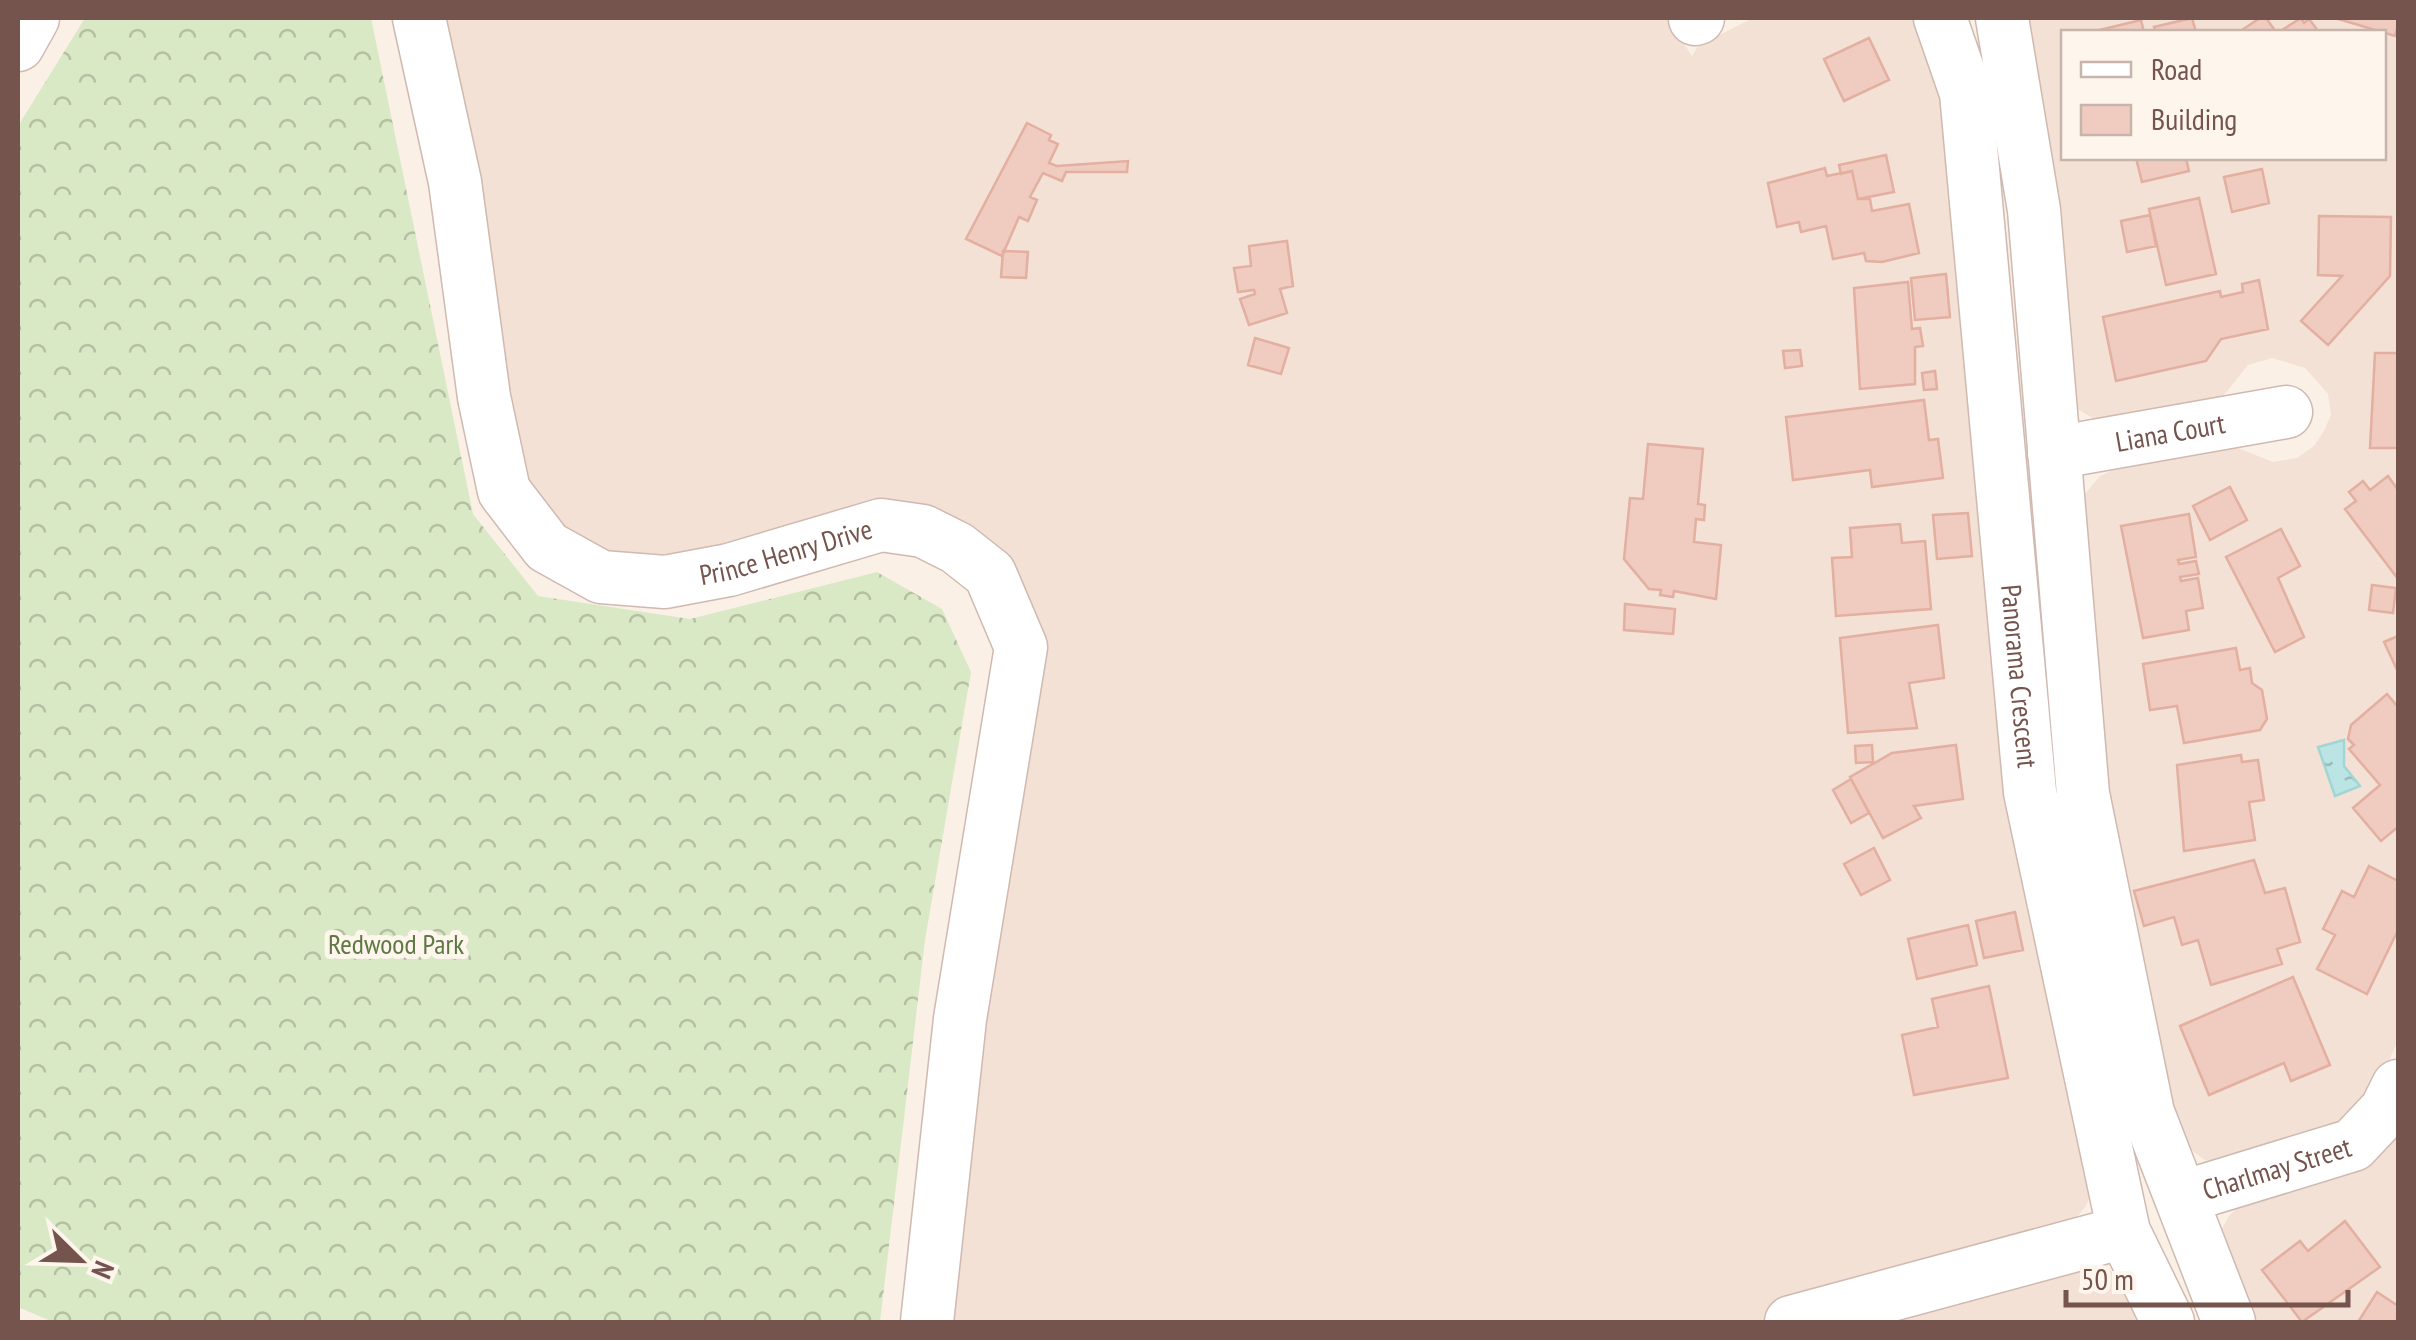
<svg xmlns="http://www.w3.org/2000/svg" width="2416" height="1340" font-family="'PT Sans Narrow',sans-serif">
	<defs>
		<pattern id="forest-crowns" width="20" height="18" patternUnits="userSpaceOnUse" patternTransform="scale(2.5)"><rect width="20" height="18" fill="#d9e9c5"/><path d="M2 6a3 3 0 1 1 6 0M12 15a3 3 0 1 1 6 0" fill="none" stroke="#b5bfa2"/></pattern>
		<pattern id="water-ripples" width="26" height="14" patternUnits="userSpaceOnUse" patternTransform="scale(2.5)"><rect width="26" height="14" fill="#bbe4e4"/><path d="M2 4q2-2 4 0t4 0M15 11q2-2 4 0t4 0" fill="none" stroke="#9dbbbb"/></pattern>
	</defs>
	<rect width="100%" height="100%" fill="#fbf0e6"/>
	<path fill="#f3e1d5" fill-rule="evenodd" d="M431 18H1675L1671 24 1692 56 1698 46 1753 18H1929L2091 1194 2086 1206 2075 1219 1766 1322H939L1017 751 973 547 711 559 590 554 522 491Z
		M2022 18H2398V1040L2380 1081 2348 1123 2226 1164 2205 1160 2179 1141 2099 805 2081 499 2100 476 2111 471 2217 445 2238 448 2273 462 2297 458 2314 446 2324 431 2331 415 2328 394 2305 368 2272 358 2248 365 2216 405 2102 424 2071 405ZM2064 32H2384V158H2064Z
		M2398 1122V1322H2239L2216 1240 2229 1216 2242 1203Z
		M2101 1264 2118 1276 2150 1322H1849Z"/>
	<path fill="url(#forest-crowns)" d="M85 18H371L473 514 538 596 690 619 877 572 942 609 971 672 925 940 880 1322H53L18 1307V126Z"/>
	<path fill="url(#water-ripples)" stroke="#a2d6d6" stroke-width="2.5" d="M2344 740V766L2360 786 2335 796 2318 747Z"/>
	<path fill="#f0cbbf" stroke="#e2afa0" stroke-width="2.5" d="M2192 18 2196 32H2156L2154 27Z
		M2260 18H2266L2276 32H2239Z
		M2301 18 2304 23 2309 19 2319 32H2279Z
		M2335 18H2398V25L2395 36Z
		M2141 20 2144 32H2091Z
		M1869 38 1889 80 1844 101 1824 59Z
		M1027 123 1051 135 1049 140 1058 144 1049 163 1057 166 1128 161 1127 172H1066L1062 181 1043 173 1030 197 1037 200 1028 221 1019 217 1002 256 966 239Z
		M1886 155 1894 192 1858 199 1852 171 1841 174 1839 165Z
		M2136 158H2186L2189 171 2142 182Z
		M1825 168 1827 176 1852 171 1858 199H1870L1872 211 1909 204 1919 253 1882 262 1866 261 1864 253 1833 259 1826 226 1801 232 1799 222 1777 227 1768 183Z
		M2262 169 2269 203 2232 212 2224 177Z
		M2199 198 2216 274 2166 285 2149 209Z
		M2150 215 2156 246 2127 252 2121 221Z
		M2319 216 2391 217 2390 276 2328 345 2301 321 2342 276 2318 275Z
		M1287 241 1293 286 1280 289 1287 313 1249 325 1240 299 1255 294 1254 290 1238 292 1234 268 1251 266 1249 246Z
		M1003 251 1028 252 1026 278 1001 277Z
		M1946 274 1950 317 1915 320 1911 278Z
		M2259 280 2268 329 2221 339 2206 361 2116 381 2103 317 2220 291 2221 297 2243 292 2242 284Z
		M1908 282 1912 329 1920 328 1923 346 1915 347V384L1860 389 1854 288Z
		M1255 338 1289 348 1281 374 1248 365Z
		M1800 350 1802 366 1785 368 1783 351Z
		M2375 353H2398V448H2370Z
		M1935 371 1937 389 1924 390 1922 373Z
		M1924 400 1929 440 1938 439 1943 478 1872 487 1870 470 1793 480 1786 417Z
		M1648 444 1703 449 1698 504 1705 505 1704 520 1696 519 1694 542 1721 545 1716 599 1674 591 1673 597 1660 595 1661 590 1649 589 1624 559 1630 498 1643 499Z
		M2388 476 2398 490V579L2345 509 2356 501 2349 492 2363 481 2370 490Z
		M2230 487 2247 520 2210 540 2193 506Z
		M1968 513 1972 556 1937 559 1933 515Z
		M2189 514 2196 557 2178 560 2179 564 2196 561 2199 574 2180 577 2181 581 2198 578 2203 608 2186 611 2189 630 2143 638 2121 526Z
		M1900 524 1902 543 1925 541 1931 609 1836 616 1832 558 1852 557 1850 528Z
		M2281 529 2300 566 2278 578 2304 637 2275 652 2226 557Z
		M2372 585 2396 588 2393 613 2369 610Z
		M1625 604 1675 609 1673 634 1624 630Z
		M1938 625 1944 678 1909 683 1917 728 1848 733 1840 638Z
		M2398 636V672L2384 642Z
		M2236 648 2240 670 2250 668 2252 683 2262 690 2267 719 2260 730 2184 743 2177 706 2150 710 2143 664Z
		M2387 694 2398 707V827L2381 841 2353 808 2380 785 2349 749 2354 745 2348 739 2351 725Z
		M1872 745 1873 762 1856 763 1855 746Z
		M1956 745 1963 799 1914 806 1921 818 1883 838 1850 777 1892 753Z
		M2241 755 2242 762 2258 760 2264 800 2249 802 2255 840 2184 851 2177 765Z
		M1851 779 1869 813 1851 823 1833 790Z
		M1874 848 1890 880 1861 895 1844 864Z
		M2254 860 2265 893 2285 888 2300 942 2277 949 2282 964 2211 985 2198 940 2182 945 2174 917 2144 926 2134 891Z
		M2369 866 2398 881V930L2367 994 2317 969 2335 935 2323 929 2342 891 2354 897Z
		M2015 912 2023 950 1984 958 1976 921Z
		M1968 925 1977 965 1917 979 1908 939Z
		M2293 977 2330 1065 2291 1081 2284 1063 2209 1095 2180 1026Z
		M1989 986 2008 1078 1914 1095 1902 1035 1938 1027 1932 999Z
		M2345 1221 2380 1267 2302 1322 2262 1270 2300 1241 2308 1251Z
		M2377 1292 2398 1306V1322H2358Z"/>
	<g fill="none" stroke-linecap="round" stroke-linejoin="round">
		<g stroke="#cfb9b0" stroke-width="55">
			<g id="minor">
				<path id="s1" d="M419 18 455 182 484 397 504 491 547 547 601 577 665 582 729 570 881 525 923 531 957 548 990 574 1021 647 960 1019 927 1322"/>
				<path id="s2" d="M1940 18 1966 93 2030 792 2124 1232 2168 1322"/>
				<path d="M2002 18 2034 210 2083 794 2148 1113 2229 1322"/>
				<path d="M1695 19 1698 18"/>
				<path d="M18 45 33 18"/>
				<path id="s3" d="M2054 453 2286 412"/>
				<path id="s4" d="M2183 1197 2353 1145 2386 1110 2398 1086"/>
				<path d="M1791 1322 2124 1232"/>
			</g>
		</g>
		<use href="#minor" stroke="#fff" stroke-width="52"/>
	</g>
	<g text-anchor="middle" stroke-width="10" stroke-linejoin="round" paint-order="stroke">
		<g font-size="28" fill="#74544c" stroke="#fef5ec">
			<text dy="10" stroke="none"><textPath href="#s3" startOffset="118">Liana Court</textPath></text>
			<text dy="10" stroke="none"><textPath href="#s1" startOffset="802">Prince Henry Drive</textPath></text>
			<text dy="10" stroke="none"><textPath href="#s2" startOffset="665">Panorama Crescent</textPath></text>
			<text dy="10" stroke="none"><textPath href="#s4" startOffset="98">Charlmay Street</textPath></text>
		</g>
		<g font-size="28" fill="#5c7944" stroke="#fef5ec">
			<text x="396" y="954">Redwood Park</text>
		</g>
	</g>
	<rect width="2416" height="1340" fill="none" stroke="#74544c" stroke-width="40"/>
	<rect x="2061" y="30" width="325" height="130" fill="#fef5ec" stroke="#c7b5ac" stroke-width="2.5"/>
	<rect x="2081" y="62" width="50" height="15" fill="#ffffff" stroke="#c7b5ac" stroke-width="2.5"/>
	<text x="2151" y="80" font-size="30" fill="#74544c">Road</text>
	<rect x="2081" y="105" width="50" height="30" fill="#f0cbbf" stroke="#c7b5ac" stroke-width="2.5"/>
	<text x="2151" y="130" font-size="30" fill="#74544c">Building</text>
	<g transform="translate(80 1260) rotate(113)" stroke="#fef5ec" stroke-width="8" paint-order="stroke">
	<path d="M0-8L18 38L0 25L-18 38Z" fill="#74544c"/>
	<text y="-15" font-size="28" font-weight="bold" text-anchor="middle" fill="#74544c">N</text>
	</g>
	<path d="M2066 1290v15h282v-15" fill="none" stroke="#74544c" stroke-width="5"/>
	<text x="2081" y="1290" font-size="30" fill="#74544c" stroke="#fef5ec" stroke-width="8" paint-order="stroke">50 m</text>
</svg>
